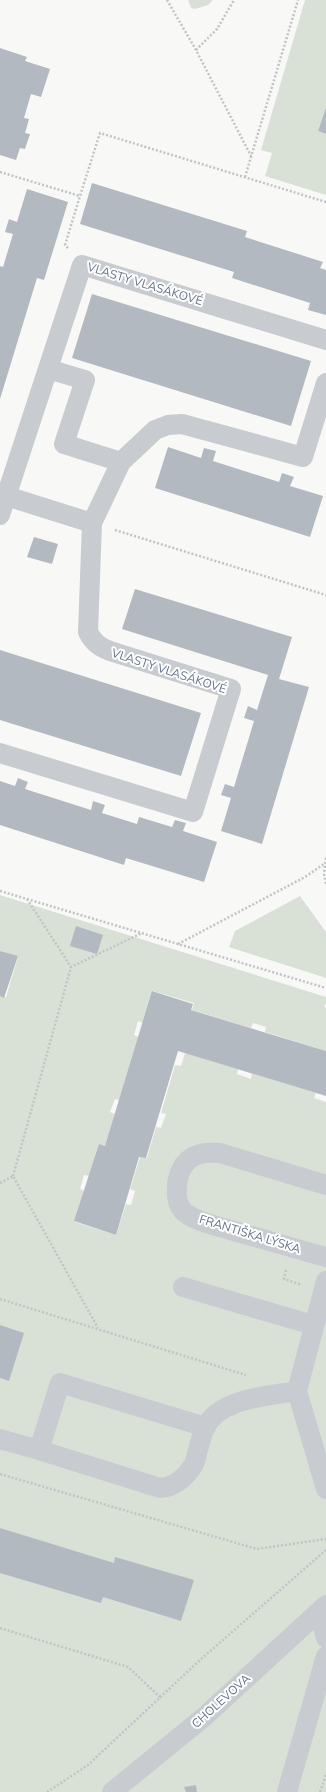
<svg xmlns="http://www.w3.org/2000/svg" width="326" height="1792" font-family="Mulish,sans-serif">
	<rect width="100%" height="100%" fill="#f8f9f6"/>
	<path fill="#d9e1d7" d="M188 0H213L208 5 195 9 191 8Z
		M305 0H326V106L318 131 326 134V195L265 176 272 153 261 150Z
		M0 895 326 997V1004L324 1006 326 1008V1051L265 1032 266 1027 253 1023 251 1028 192 1010 194 1003 153 991 143 1023 138 1021 134 1035 139 1037 120 1100 115 1099 110 1112 115 1114 106 1146 99 1145 90 1176 84 1175 80 1189 85 1191 75 1222 116 1235 126 1204 131 1205 135 1191 130 1189 140 1157 147 1158 156 1127 161 1128 166 1114 161 1113 175 1065 181 1066 185 1053 238 1069 237 1074 251 1079 252 1073 316 1093 314 1098 326 1102V1792H0V996L6 997 18 957 0 951Z
		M300 896 326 932V978L229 947 235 931Z"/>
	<path fill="#b3b9c0" d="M0 48 27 57 25 61 50 69 41 97 31 94 24 118 29 119 25 133 30 134 25 149 20 148 16 160 0 155Z
		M326 107V134L318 131Z
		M92 183 247 231 245 237 323 262 320 268 326 270V315L308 310 310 303 232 278 234 272 80 224Z
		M27 189 68 202 44 280 37 278 0 399V266L3 267 13 234 5 232 9 219 17 222Z
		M92 294 311 361 291 426 72 358Z
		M168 447 201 458 204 448 216 451 213 461 279 482 282 473 294 477 290 486 323 496 310 537 155 488Z
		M34 537 58 544 52 564 27 557Z
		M135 589 292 637 279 679 309 687 262 844 221 831 231 798 221 795 225 784 234 787 254 721 244 718 248 706 257 710 268 675 122 629Z
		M0 650 201 713 181 776 0 720Z
		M18 778 28 782 25 789 91 810 93 801 105 805 102 813 137 824 139 817 172 827 175 820 186 823 183 831 217 842 204 882 126 858 124 865 0 825V781L15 786Z
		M76 926 103 935 97 954 70 946Z
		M0 951 18 956 4 998 0 996Z
		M152 991 193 1004 191 1010 326 1051V1096L178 1051 146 1158 139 1157 116 1235 74 1221 99 1144 105 1146Z
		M0 1325 24 1333 9 1381 0 1378Z
		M0 1528 114 1563 115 1557 194 1580 181 1621 103 1597 101 1603 0 1573Z
		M196 1785 197 1792H186L184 1787Z"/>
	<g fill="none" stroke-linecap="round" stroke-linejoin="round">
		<path stroke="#c1c3c6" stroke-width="2.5" stroke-dasharray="2 2" stroke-linecap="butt" d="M167 0 196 50 251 156
			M196 50 217 29 234 0
			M0 172 80 196 100 133 326 202
			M245 177 298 0
			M68 248 65 245 80 196
			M115 530 326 595
			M326 858 324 874 326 884
			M0 891 326 988
			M27 899 71 967
			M178 944 305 877 324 864
			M13 1176 71 967 142 933
			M0 1183 13 1176 98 1328
			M286 1270 284 1279 302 1285
			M0 1299 246 1375
			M0 1474 257 1549 326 1539
			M0 1628 128 1667 161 1698
			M47 1792 88 1765 200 1660 326 1550
			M320 1792 326 1775"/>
		<path stroke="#c8cbcf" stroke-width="20" d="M48 369 85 380 64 444 121 462
			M0 494 92 523
			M0 515 82 265 326 340
			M0 753 193 812 231 689 110 651C99 647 93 642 88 632L92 523 121 462 155 430 168 425 182 424 303 457 326 383
			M326 1185 220 1153C204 1152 189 1153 181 1170 176 1181 174 1201 183 1211 194 1222 222 1227 237 1232 267 1240 296 1249 326 1257
			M326 1281 297 1391 326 1489
			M183 1287 313 1325
			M206 1427 60 1383 39 1450 160 1488C176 1487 186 1477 194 1464 198 1452 200 1439 205 1428 219 1398 269 1396 297 1391
			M0 1439 39 1450
			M317 1613 322 1623 326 1638
			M112 1792 204 1717 326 1605
			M287 1792 326 1656"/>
	</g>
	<g text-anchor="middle" stroke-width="4" stroke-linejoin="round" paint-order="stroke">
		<g font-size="12" fill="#657289" stroke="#fff">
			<text transform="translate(145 284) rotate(17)" y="4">VLASTY VLASÁKOVÉ</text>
			<text transform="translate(169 671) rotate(18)" y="4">VLASTY VLASÁKOVÉ</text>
			<text transform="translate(250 1234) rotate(17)" y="4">FRANTIŠKA LÝSKA</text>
			<text transform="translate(221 1701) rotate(-42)" y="4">CHOLEVOVA</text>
		</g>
	</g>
</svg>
